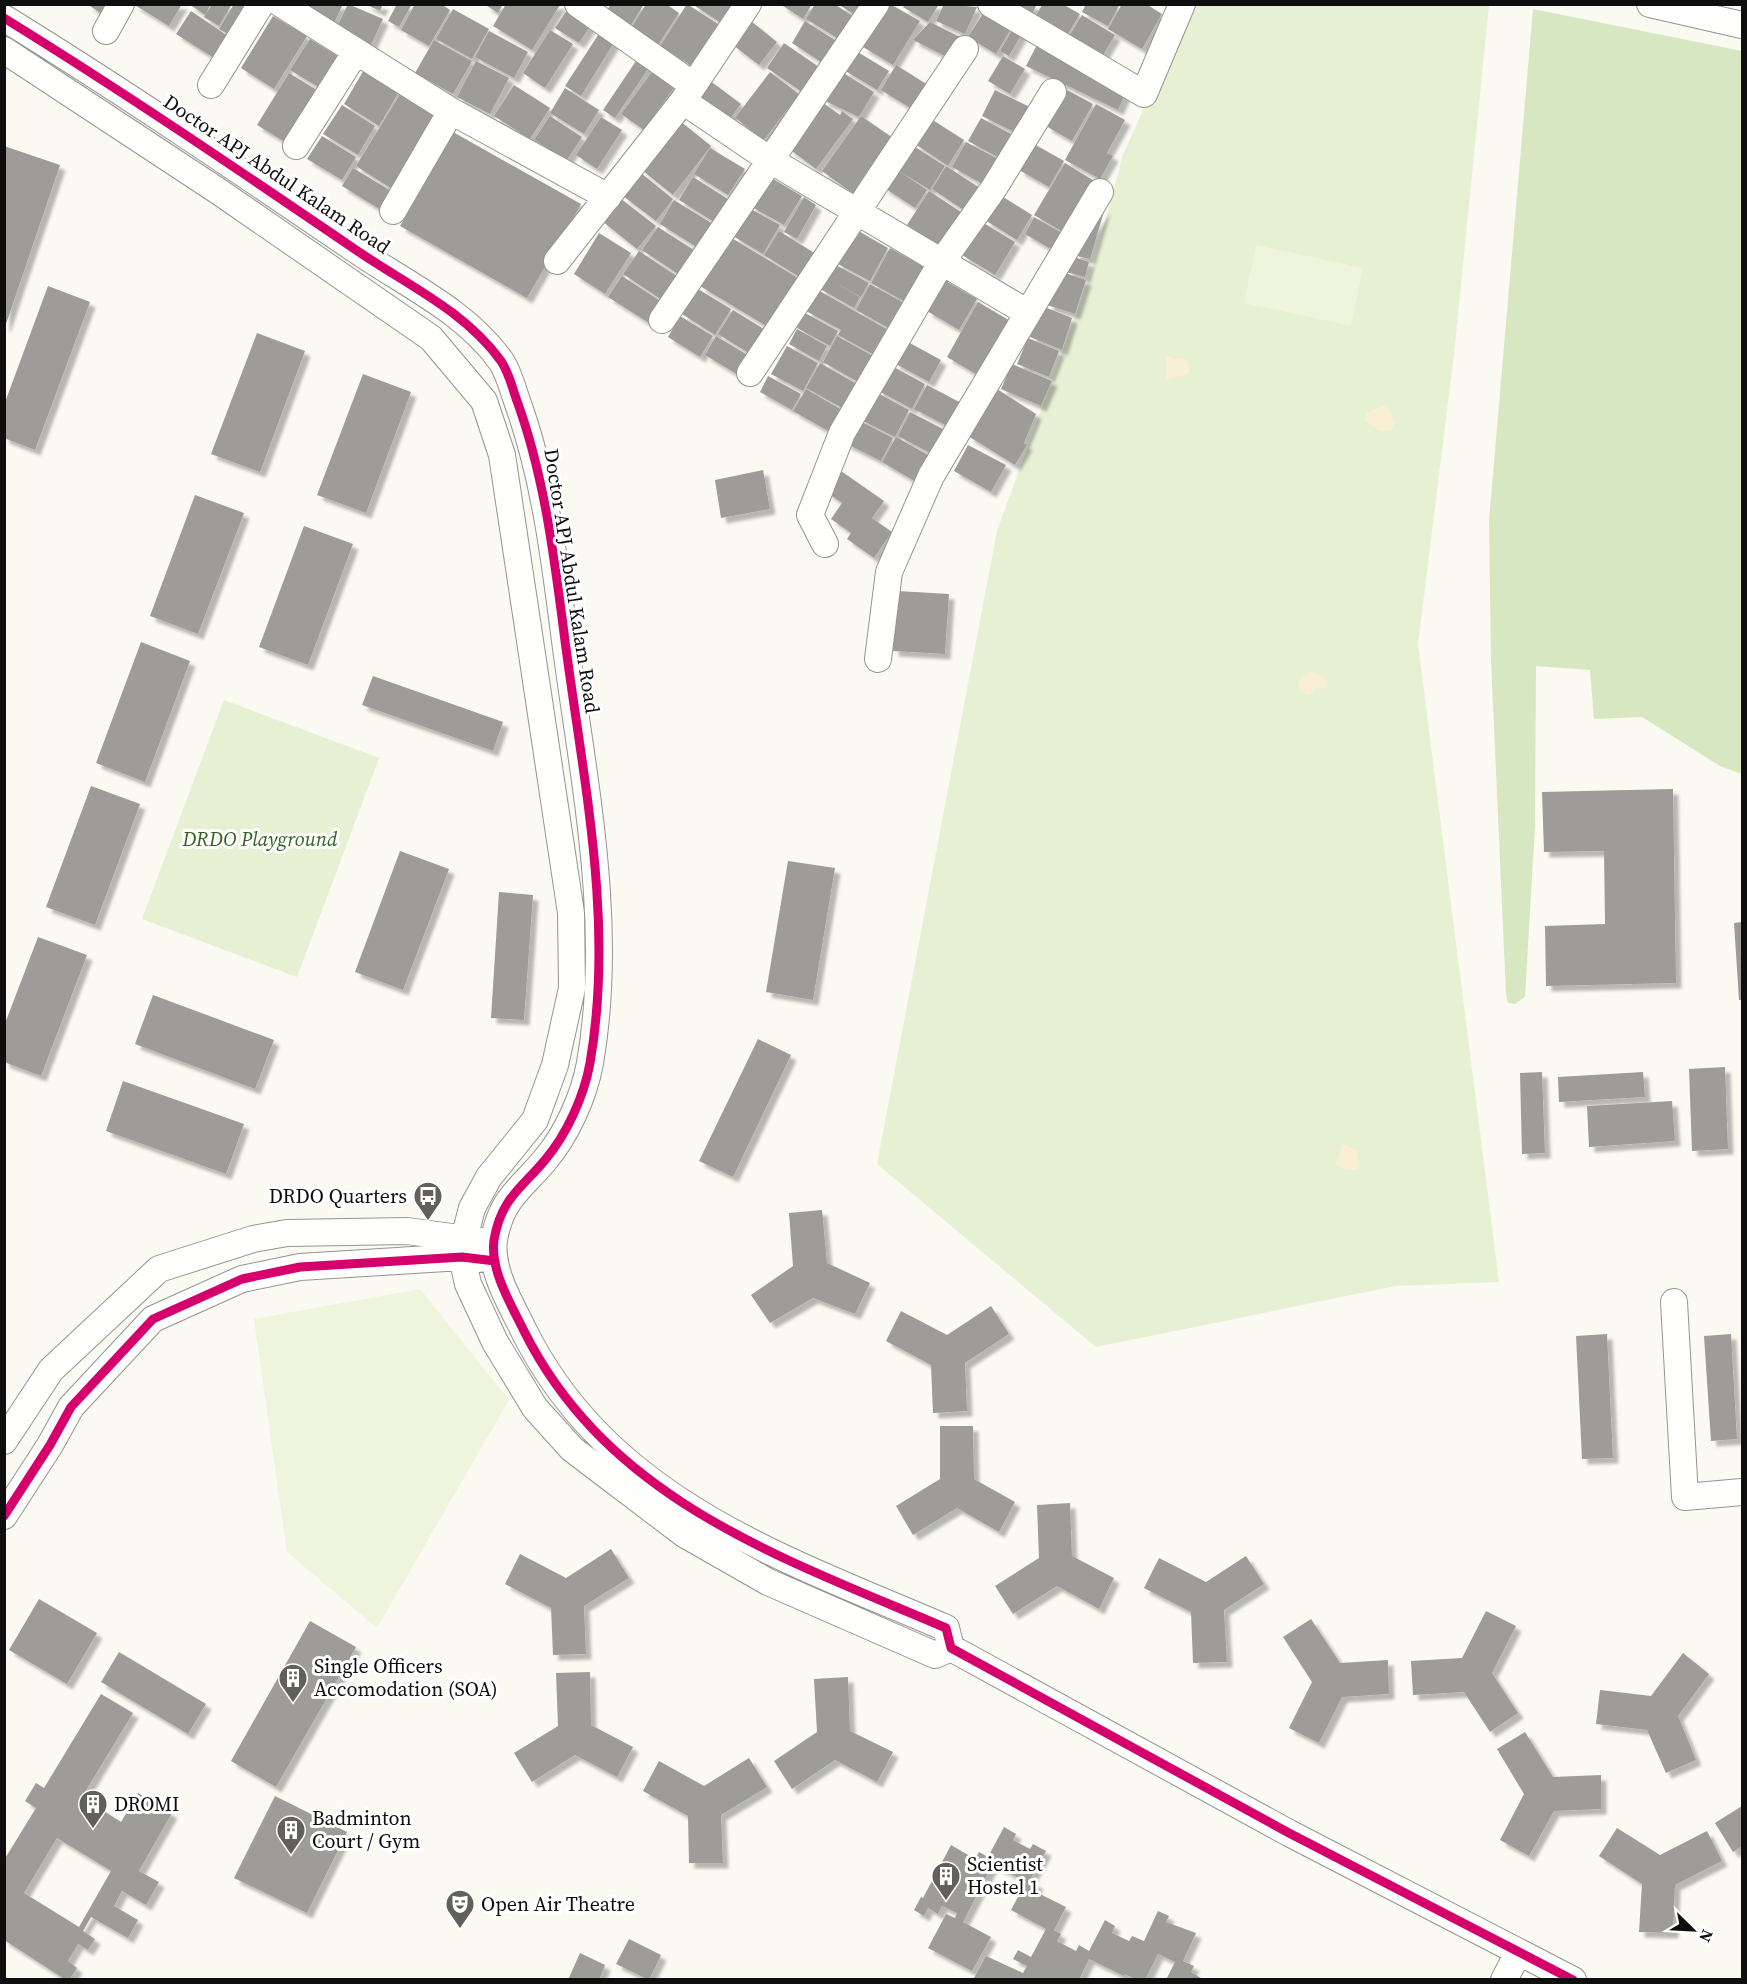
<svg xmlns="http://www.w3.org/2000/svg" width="1747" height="1984" font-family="'Source Serif 4',serif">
	<defs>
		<filter id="shadow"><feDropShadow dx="5.5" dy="5.5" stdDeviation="1.5" flood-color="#0004"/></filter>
	</defs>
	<rect width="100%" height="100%" fill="#faf9f2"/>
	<path fill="#e6f0d3" d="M1190 5H1489L1454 354 1418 644 1499 1282 1396 1286 1096 1347 877 1164 997 531 1092 271 1123 155Z
		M224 700 379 758 297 977 142 919Z"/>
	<path fill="#d7e7c2" d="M1533 9 1742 51V774L1720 766 1642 717 1594 719 1590 670 1536 666 1535 826 1525 997 1515 1004 1508 1003 1506 994 1491 660 1489 521Z"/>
	<path fill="#f9efd5" d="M1166 355 1176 359 1183 358 1188 362 1190 370 1187 374 1166 380Z
		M1383 405 1390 410 1395 422 1391 430 1380 431 1365 421 1366 414Z
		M1309 671 1324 677 1327 683 1326 688H1316L1309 695 1300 692C1296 682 1300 676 1309 671Z
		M1342 1144 1356 1150 1359 1162 1357 1169 1345 1170 1335 1165Z"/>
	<path fill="#eff4dd" d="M1256 245 1363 268 1351 326 1244 303Z
		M420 1289 509 1400 377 1628 287 1552 254 1319Z"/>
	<path fill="#9e9c98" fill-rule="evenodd" filter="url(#shadow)" d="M87 4H115L108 18Z
		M133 4H182L169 26Z
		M189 4H211L205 15Z
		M212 4H232L219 26 204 17Z
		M234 4H255L234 38 219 29Z
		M309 4H343L334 23 307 10Z
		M348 4 383 19 371 45 336 29Z
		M365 4H383L380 11Z
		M397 4H412L399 27 388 21Z
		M415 4H441L450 10 429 46 401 30Z
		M484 4H503L498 13Z
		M506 4H559L560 5 532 50 493 26Z
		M611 4H644L631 25 607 10Z
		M646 4H666L679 13 658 45 631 28Z
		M687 4 718 24 692 66 660 46Z
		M692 4H733L721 23Z
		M780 4H812L803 19Z
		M815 4H834L856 18 842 41 806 19Z
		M838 4H861L855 15Z
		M890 4 920 21 893 65 863 47Z
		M905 4H939L928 22 903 7Z
		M944 4 977 7 965 34 936 21Z
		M1011 4H1037L1031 16Z
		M1086 4H1120L1108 26 1082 12Z
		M1122 4H1146L1162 14 1142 49 1108 29Z
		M1042 5H1064L1080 14 1066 37 1034 19Z
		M453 9 489 29 472 59 436 39Z
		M986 9 1013 25 996 54 968 37Z
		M567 10 591 25 579 43 555 28Z
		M191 11 231 38 217 60 176 34Z
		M1082 15 1115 35 1100 60 1066 41Z
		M273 16 307 36 274 89 241 68Z
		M751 21 777 42 759 65 733 45Z
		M805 21 838 42 824 64 792 43Z
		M930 22 964 39 953 60 913 40Z
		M1014 27 1023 32 1009 56 1000 51Z
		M550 30 573 44 545 88 523 73Z
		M489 31 528 52 514 78 475 57Z
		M600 32 615 41 581 96 565 86Z
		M310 39 344 60 325 91 290 70Z
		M1040 39 1126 92 1118 110 1026 66Z
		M434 40 472 61 453 94 415 73Z
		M784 43 819 67 802 92 767 68Z
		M856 51 889 71 877 90 844 70Z
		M1003 56 1025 69 1010 94 988 81Z
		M638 58 650 66 615 118 603 110Z
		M476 61 509 78 490 114 457 97Z
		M896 65 928 85 912 109 881 90Z
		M365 68 400 90 379 126 344 104Z
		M654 69 676 85 644 130 621 114Z
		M770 72 799 94 764 140 735 118Z
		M842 72 874 92 859 117 823 100Z
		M289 73 325 95 293 147 257 125Z
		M709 80 741 104 729 120 697 95Z
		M514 85 550 108 530 139 494 116Z
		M565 88 599 110 584 134 550 113Z
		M995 90 1032 108 1018 134 982 116Z
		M1067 90 1093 104 1072 141 1046 126Z
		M402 91 439 114 392 189 356 166Z
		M822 102 840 115 842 111 853 119 816 169 788 148Z
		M1096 104 1125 120 1107 153 1113 156 1100 179 1065 160Z
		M342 105 375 126 358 155 323 134Z
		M550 116 582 137 567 160 534 140Z
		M861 116 893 138 854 194 822 171Z
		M601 117 622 130 597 169 576 155Z
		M981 118 1015 136 1003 160 968 141Z
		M931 119 964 140 948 166 915 144Z
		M680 121 711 146 673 195 642 170Z
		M453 132 581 204 527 298 400 226Z
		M322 136 356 157 342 180 307 159Z
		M966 142 1002 161 988 187 952 167Z
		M1034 144 1064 161 1049 187 1019 170Z
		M912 145 945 166 930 190 899 171 927 190 915 208 883 187Z
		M4 146 60 165 5 327H4Z
		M710 148 745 169 728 195 694 174Z
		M1065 163 1096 182 1066 234 1034 215Z
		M946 166 980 188 965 211 932 189Z
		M353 168 393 192 381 210 342 186Z
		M641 173 673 199 656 221 623 196Z
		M768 176 802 196 784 225 750 206Z
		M693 177 728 199 714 222 679 200Z
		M929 191 964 214 942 248 907 225Z
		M1000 195 1032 215 1017 240 985 220Z
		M804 197 816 205 797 239 784 232Z
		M620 198 656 226 637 249 602 221Z
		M674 200 713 224 698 248 660 224Z
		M749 208 780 225 763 254 733 236Z
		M1105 208 1090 259 1073 255Z
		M1034 217 1066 235 1056 252 1025 234Z
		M982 222 1015 242 995 275 962 255Z
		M658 227 697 252 681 276 642 250Z
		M855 229 888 248 870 281 836 263Z
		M779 231 816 254 801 278 764 255Z
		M599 233 631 253 605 294 574 274Z
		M730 237 798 278 768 327 700 286Z
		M890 248 926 268 907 303 871 283Z
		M639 251 680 278 665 302 623 274Z
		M1071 256 1089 262 1085 277 1066 272Z
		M834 264 869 283 861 297 832 281 860 297 854 308 820 289Z
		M1062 272 1086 280 1075 314 1047 305Z
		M622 276 662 302 649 323 608 297Z
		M944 280 977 299 959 330 927 311Z
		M870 284 906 304 892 330 856 310Z
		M48 286 90 302 35 450 4 438V405Z
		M698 289 731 309 715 335 682 314Z
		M818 290 890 331 876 356 838 335 841 330 806 311Z
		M978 302 1012 322 981 377 947 357Z
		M1042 306 1072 318 1062 350 1030 337Z
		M733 310 767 331 752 355 718 334Z
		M805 313 838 331 830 346 797 328Z
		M680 316 713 336 700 357 668 337Z
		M797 329 827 346 819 361 789 344Z
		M257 333 305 351 260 472 211 454Z
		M716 336 751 357 740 376 705 355Z
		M837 336 873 356 858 382 823 362Z
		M1028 338 1059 351 1049 377 1017 364Z
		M906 341 941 360 929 382 894 363Z
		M787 346 818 363 803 391 771 374Z
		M820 363 857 384 844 409 806 388Z
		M1012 364 1052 381 1041 406 1001 389Z
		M890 365 925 384 912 409 877 390Z
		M363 374 411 392 366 513 317 495Z
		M768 376 801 394 792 410 760 392Z
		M927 385 963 404 951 428 914 409Z
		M806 389 842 410 830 432 793 411Z
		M997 389 1036 414 1024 443 1027 445 1015 465 968 436Z
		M874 391 909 410 895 437 859 419Z
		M910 412 945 430 932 454 898 436Z
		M858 420 893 438 881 461 845 443Z
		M896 437 930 456 916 482 882 462Z
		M968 445 1006 465 991 492 954 471Z
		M763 470 770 509 721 518 715 480Z
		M841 471 884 501 872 518 892 532 874 558 847 539 851 533 831 519 842 503 826 492Z
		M195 495 244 513 198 634 150 616Z
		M304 526 353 544 308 665 259 647Z
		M897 591 949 594 945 654 893 651Z
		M141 642 190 661 145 782 96 763Z
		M373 676 503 722 493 751 362 705Z
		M91 786 140 804 95 925 46 907Z
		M1673 789 1676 983 1546 986 1545 926 1605 924 1604 851 1544 852 1542 792Z
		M400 851 449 869 403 990 355 972Z
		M788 861 835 868 813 1000 766 992Z
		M499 892 533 895 524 1020 491 1018Z
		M1742 922V1000H1739L1734 923Z
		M38 937 87 955 41 1076 4 1062V1026Z
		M153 995 274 1040 255 1089 135 1044Z
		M758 1039 791 1055 733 1177 699 1161Z
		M1725 1067 1728 1149 1692 1151 1689 1069Z
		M1542 1072 1545 1153 1522 1154 1520 1073Z
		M1643 1072 1645 1097 1559 1102 1558 1077Z
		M123 1081 244 1124 226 1174 106 1131Z
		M1672 1101 1675 1141 1589 1147 1587 1106Z
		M822 1210 827 1263 870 1283 855 1314 813 1298 770 1323 751 1295 793 1266 789 1213Z
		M991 1306 1009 1334 965 1363 967 1411 933 1413 931 1365 886 1341 901 1311 947 1335Z
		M1607 1334 1613 1458 1582 1459 1576 1336Z
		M1731 1334 1737 1439 1711 1441 1704 1336Z
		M940 1426H973L974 1479 1015 1502 999 1532 957 1508 913 1535 896 1506 940 1479Z
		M1070 1503 1072 1556 1114 1578 1099 1609 1057 1586 1013 1614 995 1586 1039 1558 1037 1505Z
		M611 1549 629 1578 584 1606 586 1654 553 1655 551 1608 505 1584 520 1554 566 1578Z
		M1246 1556 1264 1584 1224 1610 1227 1662 1193 1663 1191 1612 1144 1588 1159 1558 1206 1582Z
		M39 1599 97 1633 67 1684 9 1650Z
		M1486 1611 1516 1626 1492 1673 1518 1713 1490 1732 1464 1692 1413 1695 1411 1661 1462 1658Z
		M1311 1619 1340 1663 1388 1660 1389 1694 1342 1697 1319 1743 1289 1728 1312 1682 1283 1637Z
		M310 1621 356 1647 276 1787 231 1761Z
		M119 1652 206 1704 188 1734 101 1682Z
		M1683 1653 1709 1674 1678 1716 1696 1760 1666 1773 1647 1730 1596 1724 1600 1690 1651 1696Z
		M590 1672 591 1725 633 1747 617 1777 575 1755 532 1782 514 1753 558 1726 556 1673Z
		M848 1677 850 1731 893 1752 877 1782 835 1760 792 1789 774 1761 817 1732 814 1679Z
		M101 1694 133 1713 82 1797 121 1822 138 1793 172 1813 139 1871 159 1882 146 1905 122 1891 114 1906 138 1920 128 1938 91 1917 83 1931 95 1939 88 1950 78 1944 68 1961 77 1968 69 1980H66L4 1940V1860L36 1808 25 1801 36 1783 44 1788ZM57 1838 111 1871 79 1927 24 1893Z
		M1525 1732 1553 1777 1601 1775V1809L1554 1811 1529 1856 1500 1840 1524 1794 1497 1749Z
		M749 1758 767 1787 721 1815 723 1863H689L688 1816 643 1791 659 1761 704 1786Z
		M275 1796 347 1832 307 1913 234 1878Z
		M1742 1806V1846L1733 1852 1715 1823Z
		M1004 1827 1016 1834 1013 1840 1030 1849 1033 1844 1046 1851 1030 1880 1038 1884 1034 1891 1066 1907 1054 1930 1061 1934 1057 1941 1076 1951 1079 1945 1089 1951 1105 1920 1115 1926 1112 1933 1129 1941 1132 1936 1144 1941 1158 1911 1169 1916 1166 1922 1196 1933 1183 1961 1194 1966 1191 1972 1204 1980H1166L1175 1962 1158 1954 1145 1980H1137L1125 1974 1124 1976 1089 1959 1079 1980H973L986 1956 1023 1973 1027 1966 1013 1959 1018 1950 1031 1957 1046 1929 1011 1910 1026 1882 993 1864 963 1922 991 1937 972 1971 928 1948 946 1914 955 1918 957 1913 942 1906 938 1914 928 1908 924 1916 914 1910 921 1897 923 1898 951 1845 975 1859 979 1852 988 1857Z
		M1617 1828 1660 1855 1707 1831 1722 1861 1675 1885 1673 1933 1639 1932 1642 1884 1599 1856Z
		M629 1939 661 1955 649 1980 616 1964Z
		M580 1953 605 1965 599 1980H568Z"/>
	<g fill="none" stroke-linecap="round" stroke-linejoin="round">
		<g stroke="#949491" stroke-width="28">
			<path id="minor" d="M281 4 451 111 608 197
				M578 4 693 85
				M991 4 1144 94 1182 4
				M1650 4 1742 25
				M4 18C124 92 240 171 356 250 407 285 464 310 501 361 509 373 512 387 517 401 544 475 554 555 564 633 582 775 615 919 590 1063 584 1096 567 1134 545 1160 522 1188 501 1198 494 1240 490 1271 511 1304 524 1331 609 1501 783 1558 946 1628L951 1648 1289 1833 1573 1980
				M106 31 121 4
				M4 50 218 191 431 338 484 401 502 455 571 913 572 988 555 1065 535 1120 489 1177 472 1208 464 1239 462 1257 468 1284 495 1342 535 1408 572 1449 684 1534 768 1582 935 1655 951 1648
				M211 85 261 4
				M683 101 770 160 1028 313
				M296 146 355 53
				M393 211 451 111
				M557 261 683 101 748 4
				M662 320 876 4
				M750 373 965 49
				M825 544 810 515 842 433 941 263 994 188 1053 92
				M878 659 889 572 931 476 1100 192
				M1674 1302 1685 1497 1742 1492
				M4 1441 51 1370 159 1269 253 1239 287 1233 407 1231 481 1241
				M4 1516 50 1445 71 1407 153 1319 242 1279 300 1267 462 1257 479 1259
				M1504 1980 1518 1953"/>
		</g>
		<use href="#minor" stroke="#fefefd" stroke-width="26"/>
		<g stroke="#fff" stroke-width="13">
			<path id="cycleway" d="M4 18C124 92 240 171 356 250 407 285 464 310 501 361 509 373 512 387 517 401 544 475 554 555 564 633 582 775 615 919 590 1063 584 1096 567 1134 545 1160 522 1188 501 1198 494 1240 490 1271 511 1304 524 1331 609 1501 783 1558 946 1628L951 1648 1289 1833 1573 1980
				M4 1516 50 1445 71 1407 153 1319 242 1279 300 1267 462 1257 495 1261"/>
		</g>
		<use href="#cycleway" stroke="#d6006c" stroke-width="9"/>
	</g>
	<defs>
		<g id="bus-pin" transform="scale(1.5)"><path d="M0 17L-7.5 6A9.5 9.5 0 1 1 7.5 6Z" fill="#61605e" stroke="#fff"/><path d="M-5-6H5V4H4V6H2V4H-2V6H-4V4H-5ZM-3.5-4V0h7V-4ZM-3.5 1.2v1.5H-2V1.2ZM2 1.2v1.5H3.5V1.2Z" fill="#fff"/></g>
		<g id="building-pin" transform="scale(1.5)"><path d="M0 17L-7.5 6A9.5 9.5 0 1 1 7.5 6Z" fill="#61605e" stroke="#fff"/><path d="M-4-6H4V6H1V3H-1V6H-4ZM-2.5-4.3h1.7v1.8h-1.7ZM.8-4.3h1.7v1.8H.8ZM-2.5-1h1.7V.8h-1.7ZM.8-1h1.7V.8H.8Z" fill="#fff"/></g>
		<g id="theatre-pin" transform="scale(1.5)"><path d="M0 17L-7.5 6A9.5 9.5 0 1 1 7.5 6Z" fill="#61605e" stroke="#fff"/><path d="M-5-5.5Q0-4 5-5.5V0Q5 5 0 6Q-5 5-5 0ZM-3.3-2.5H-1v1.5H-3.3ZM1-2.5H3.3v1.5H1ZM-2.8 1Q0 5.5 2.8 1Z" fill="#fff"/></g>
	</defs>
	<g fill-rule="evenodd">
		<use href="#bus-pin" x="428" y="1196"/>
		<use href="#building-pin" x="293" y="1678"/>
		<use href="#building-pin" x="93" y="1804"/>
		<use href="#building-pin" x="291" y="1830"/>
		<use href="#building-pin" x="946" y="1876"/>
		<use href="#theatre-pin" x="460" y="1904"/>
	</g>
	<g text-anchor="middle" stroke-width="6" stroke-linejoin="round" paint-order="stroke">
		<g font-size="20" fill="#0e0e0e" stroke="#fff">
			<text transform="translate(277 174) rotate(34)" y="7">Doctor APJ Abdul Kalam Road</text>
			<text transform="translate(572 581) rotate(81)" y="7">Doctor APJ Abdul Kalam Road</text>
		</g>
		<g font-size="20" font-style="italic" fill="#336320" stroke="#fff">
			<text x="260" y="846">DRDO Playground</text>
		</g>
		<g font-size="20" fill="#0e0e0e" stroke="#fff" text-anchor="start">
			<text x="407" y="1203" text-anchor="end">DRDO Quarters</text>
			<text x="314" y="1673">Single Officers<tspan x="314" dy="23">Accomodation (SOA)</tspan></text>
			<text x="114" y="1811">DROMI</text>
			<text x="312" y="1825">Badminton<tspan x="312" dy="23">Court / Gym</tspan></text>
			<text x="967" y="1871">Scientist<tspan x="967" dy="23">Hostel 1</tspan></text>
			<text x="481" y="1911">Open Air Theatre</text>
		</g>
	</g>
	<rect width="1747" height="1984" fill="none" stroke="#0e0e0e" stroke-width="12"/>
	<g transform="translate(1693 1930) rotate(114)" stroke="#ffffff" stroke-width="4.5" paint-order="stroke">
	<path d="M0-4.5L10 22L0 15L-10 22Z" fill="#0e0e0e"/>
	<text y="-9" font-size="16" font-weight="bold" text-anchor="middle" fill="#0e0e0e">N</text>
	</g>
</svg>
